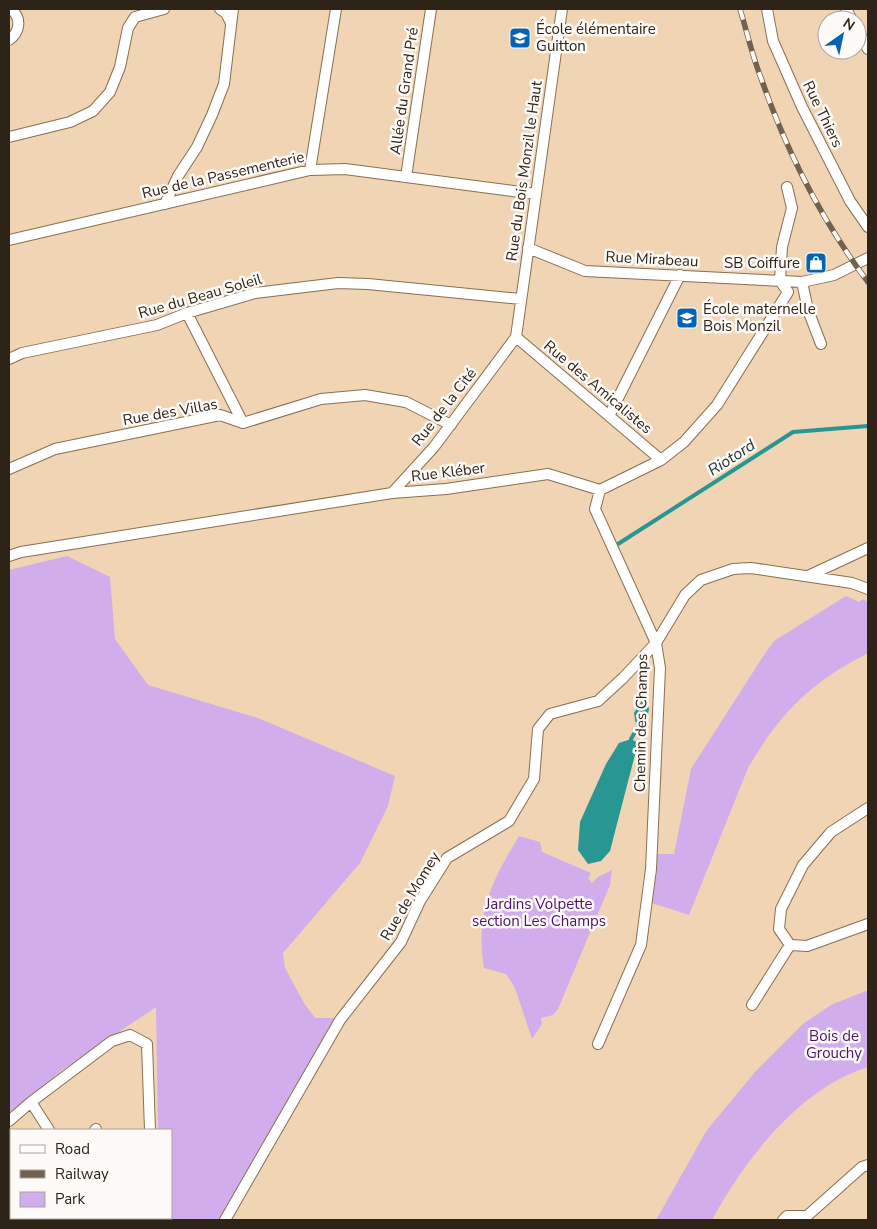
<svg xmlns="http://www.w3.org/2000/svg" width="877" height="1229" font-family="'Nunito Sans',sans-serif">
	<rect width="100%" height="100%" fill="#f0d4b4"/>
	<path fill="#d2adec" d="M67 556 110 577 115 639 148 685 258 718 395 776 388 806 360 863 283 953 285 968 304 1003 315 1018H336L220 1220H158V1218H171V1130H158L156 1007 62 1070 9 1114V570Z
		M846 596 859 602 863 599 868 602V653C811 682 780 713 748 768L689 915 652 903 657 854H674L691 769 762 658 774 641Z
		M519 836 540 842 542 852 591 873 588 878 592 883 598 877 612 870 610 885 558 1009 553 1015 541 1018 542 1024 532 1039 515 988 506 974 484 968C475 913 492 881 519 836Z
		M868 990V1067C800 1088 745 1159 712 1220H656L707 1130 755 1072 804 1023 831 1005Z
		M70 1218H148V1220H38Z"/>
	<path fill="#289692" d="M645 696 649 709 646 724 636 725 634 713Z
		M631 739 638 743 610 851 601 861 588 864 578 850 580 822 606 764 619 743Z"/>
	<g fill="none" stroke-linecap="round" stroke-linejoin="round">
		<path stroke="#289692" stroke-width="4" d="M618 544 793 432 868 426
			M631 739 639 725"/>
		<g stroke="#886f51" stroke-width="12">
			<path id="minor" d="M220 9 226 13 231 23
				M767 9 773 41 802 107 850 201 868 227
				M846 9 852 20
				M857 29 868 49
				M9 40C20 32 22 18 11 9
				M9 137 70 122 93 111 110 92 120 67 128 28 135 17 164 9
				M310 170 336 9
				M406 177 431 9
				M165 204 178 176 197 147 212 115 224 84 233 9
				M9 240 310 170 345 169 536 194
				M528 248 585 271 802 282 808 310 821 344
				M780 281 782 247 792 208 787 187
				M802 282 834 275 868 258
				M187 313 243 423
				M516 337 661 460
				M9 359 22 353 157 325 187 313 255 293 338 283 368 284 521 299
				M609 416 680 275
				M9 469 55 449 220 415 243 423 321 399 365 395 406 402 451 425
				M392 493 434 447 516 337 562 9
				M9 556 21 552 392 493 446 489 548 474 600 490 661 460 684 442 717 405 788 292 780 281
				M808 576 868 548
				M868 808 831 832 803 865 781 909 779 929 790 945 807 946 868 924
				M752 1005 790 945
				M598 1044 641 945 651 869 660 668 656 643 595 509 600 490
				M31 1102 49 1130
				M9 1121 31 1102 112 1041 130 1035 147 1044 150 1130
				M95 1130 96 1129
				M153 1218V1220
				M225 1220 340 1020 401 942 420 901 447 858 509 821 534 779 538 729 550 714 598 701 623 678 656 643 685 595 701 580 733 569 751 568 852 583 868 589
				M783 1220 787 1216H807
				M805 1220 807 1216 862 1167 868 1165"/>
		</g>
		<use href="#minor" stroke="#fff" stroke-width="10"/>
		<g stroke="#72614e" stroke-width="5.5">
			<path id="rail" d="M740 9C747 32 752 55 761 78 786 150 822 221 868 282"/>
		</g>
		<use href="#rail" stroke="#fdfaf7" stroke-width="4" stroke-dasharray="11" stroke-linecap="butt"/>
	</g>
	<defs>
		<g id="school-square" transform="scale(1.125)"><rect x="-9" y="-9" width="18" height="18" rx="4" fill="#0464b1" stroke="#fdfaf7"/><path d="M0-5L7-2L0 1L-7-2ZM-4 1L0 2.5L4 1V4Q0 6-4 4Z" fill="#fff"/></g>
		<g id="shop-square" transform="scale(1.125)"><rect x="-9" y="-9" width="18" height="18" rx="4" fill="#0464b1" stroke="#fdfaf7"/><path d="M-5-2.5h2.3a2.7 3.5 0 0 1 5.4 0H5L5.5 6h-11ZM-1.5-2.5h3a1.5 2.3 0 0 0-3 0Z" fill="#fff"/></g>
	</defs>
	<g fill-rule="evenodd">
		<use href="#school-square" x="520" y="38"/>
		<use href="#shop-square" x="816" y="263"/>
		<use href="#school-square" x="687" y="318"/>
	</g>
	<g text-anchor="middle" stroke-width="5" stroke-linejoin="round" paint-order="stroke">
		<g font-size="15" fill="#2e2317" stroke="#fdfaf7" text-anchor="start">
			<text x="536" y="34">École élémentaire<tspan x="536" dy="17">Guitton</tspan></text>
			<text x="800" y="268" text-anchor="end">SB Coiffure</text>
			<text x="703" y="314">École maternelle<tspan x="703" dy="17">Bois Monzil</tspan></text>
		</g>
		<g font-size="15" fill="#2e2317" stroke="#fdfaf7">
			<text transform="translate(404 91) rotate(-82)" y="5">Allée du Grand Pré</text>
			<text transform="translate(823 114) rotate(64)" y="5">Rue Thiers</text>
			<text transform="translate(524 171) rotate(-82)" y="5">Rue du Bois Monzil le Haut</text>
			<text transform="translate(223 175) rotate(-13)" y="5">Rue de la Passementerie</text>
			<text transform="translate(652 259) rotate(3)" y="5">Rue Mirabeau</text>
			<text transform="translate(200 296) rotate(-16)" y="5">Rue du Beau Soleil</text>
			<text transform="translate(598 387) rotate(40)" y="5">Rue des Amicalistes</text>
			<text transform="translate(444 407) rotate(-52)" y="5">Rue de la Cité</text>
			<text transform="translate(170 412) rotate(-10)" y="5">Rue des Villas</text>
			<text transform="translate(448 472) rotate(-7)" y="5">Rue Kléber</text>
			<text transform="translate(641 723) rotate(-89)" y="5">Chemin des Champs</text>
			<text transform="translate(410 896) rotate(-59)" y="5">Rue de Momey</text>
		</g>
		<g font-size="15" fill="#4e106d" stroke="#fdfaf7">
			<text x="539" y="909">Jardins Volpette<tspan x="539" dy="17">section Les Champs</tspan></text>
			<text x="834" y="1041">Bois de<tspan x="834" dy="17">Grouchy</tspan></text>
		</g>
		<g font-size="16" font-style="italic" fill="#213837" stroke="#fdfaf7">
			<text transform="translate(731 457) rotate(-33)" y="6">Riotord</text>
		</g>
	</g>
	<rect width="877" height="1229" fill="none" stroke="#2e2317" stroke-width="20"/>
	<rect x="10" y="1129" width="162" height="90" fill="#fdfaf7" stroke="#aaa49d"/>
	<rect x="20" y="1145" width="25" height="8" fill="#ffffff" stroke="#aaa49d"/>
	<text x="55" y="1154" font-size="15" fill="#2e2317">Road</text>
	<rect x="20" y="1170" width="25" height="8" fill="#72614e" stroke="#aaa49d"/>
	<text x="55" y="1179" font-size="15" fill="#2e2317">Railway</text>
	<rect x="20" y="1192" width="25" height="15" fill="#d2adec" stroke="#aaa49d"/>
	<text x="55" y="1204" font-size="15" fill="#2e2317">Park</text>
	<g transform="translate(842 35) rotate(33)"><circle r="24" fill="#fdfaf7" stroke="#aaa49d"/>
	<path d="M0-4L9 19L0 12L-9 19Z" fill="#0464b1"/>
	<text y="-8" font-size="14" font-weight="bold" text-anchor="middle" fill="#2e2317">N</text>
	</g>
</svg>
